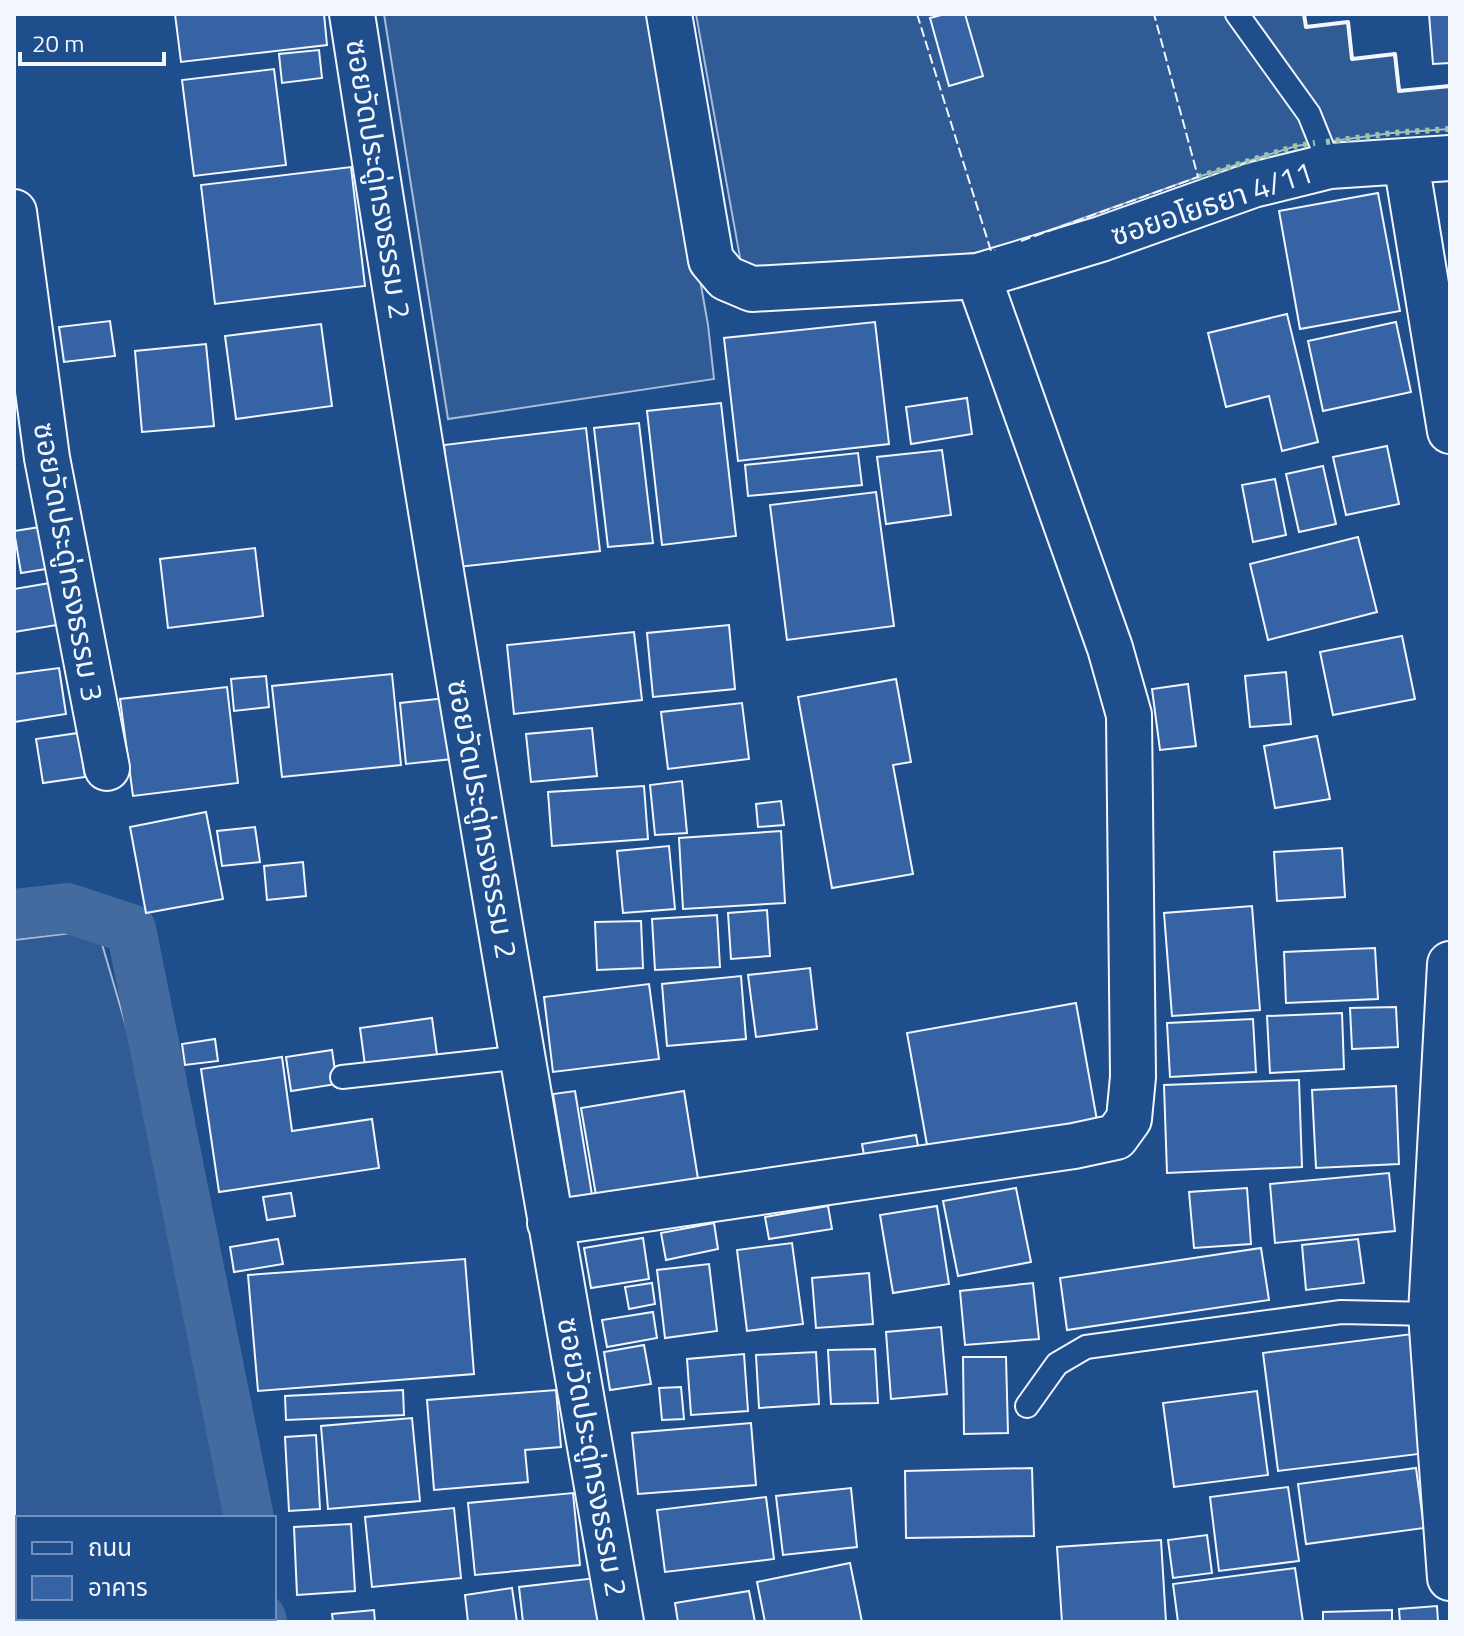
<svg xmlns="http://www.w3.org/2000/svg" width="1464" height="1636" font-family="'Titillium Web','Noto Sans Thai',sans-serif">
	<rect width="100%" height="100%" fill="#1f4e8c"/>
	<path fill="#305b95" stroke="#a8bbd7" stroke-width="2" d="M384 14H653L708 325 714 379 448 419Z
		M696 14H1304L1306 27 1348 22 1352 59 1395 54 1400 91 1450 86V129L1392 133 1296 146 1198 177 991 251 762 278 741 263Z
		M72 933 102 944 160 1142 229 1518H18V1618H237V1622H14V940Z"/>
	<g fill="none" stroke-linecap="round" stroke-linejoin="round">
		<path stroke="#446ba0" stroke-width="50" d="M14 914 67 908 131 929 249 1518
			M261 1618 262 1622"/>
	</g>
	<path fill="#3563a3" stroke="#f2f6ff" stroke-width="2" d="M175 14H324L327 45 181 62Z
		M945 14H965L983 76 949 86 930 18Z
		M1429 14H1450V63L1433 64Z
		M319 50 322 78 282 83 279 54Z
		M274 69 286 165 194 176 182 80Z
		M351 167 365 286 215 304 201 185Z
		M1378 193 1400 311 1300 329 1279 211Z
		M1287 314 1318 442 1282 451 1269 396 1226 407 1208 333Z
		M110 321 115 356 64 362 59 327Z
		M875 322 889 444 738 461 724 338Z
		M1396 322 1411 392 1323 411 1308 341Z
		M321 324 332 406 236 419 225 336Z
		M206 344 214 426 142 432 135 351Z
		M967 398 972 434 911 444 906 407Z
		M721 403 736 536 662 545 647 411Z
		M639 423 653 543 608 547 594 428Z
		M586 428 600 551 458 567 444 445Z
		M1387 446 1399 504 1346 515 1333 457Z
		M942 450 951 515 886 524 877 457Z
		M858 453 862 485 748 496 745 465Z
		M1323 466 1336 524 1299 532 1286 474Z
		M1275 479 1286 535 1253 542 1242 485Z
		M876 492 894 626 787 640 770 505Z
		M40 527 46 569 21 573 14 531Z
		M1358 537 1377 612 1268 640 1250 564Z
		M255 548 263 616 168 628 160 559Z
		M50 583 57 625 14 632V589Z
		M729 625 735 689 653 697 647 633Z
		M634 632 642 700 514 714 507 645Z
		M1402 636 1415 699 1333 715 1320 652Z
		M59 668 66 714 14 722V674Z
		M1286 672 1291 724 1250 727 1245 676Z
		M392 674 401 765 282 777 272 686Z
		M266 676 269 707 234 711 231 679Z
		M896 679 911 762 893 765 913 874 832 888 798 697Z
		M1188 684 1196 746 1160 750 1152 689Z
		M227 687 238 783 133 796 120 699Z
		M446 698 452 759 406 764 400 703Z
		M742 703 749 759 668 769 661 712Z
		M592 728 597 776 531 782 526 734Z
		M78 733 85 777 43 783 36 739Z
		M1317 736 1330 799 1275 808 1264 746Z
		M682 781 687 833 655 835 650 785Z
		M644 786 648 839 552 846 548 792Z
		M781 801 784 825 758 827 756 804Z
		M206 812 223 899 146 913 130 827Z
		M255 827 260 862 222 866 217 831Z
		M781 831 785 903 683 909 679 838Z
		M669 846 675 909 623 913 617 851Z
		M1342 848 1345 897 1277 901 1274 852Z
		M303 862 306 896 267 900 264 866Z
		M1252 906 1260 1010 1172 1016 1164 913Z
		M767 910 770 956 731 959 728 913Z
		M717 915 720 967 655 970 652 919Z
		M641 921 643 968 597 970 595 922Z
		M1375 948 1378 999 1286 1003 1284 952Z
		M810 968 817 1029 756 1037 748 975Z
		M741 976 746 1039 667 1046 662 984Z
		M649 984 659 1059 553 1072 544 997Z
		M1076 1003 1098 1126 929 1156 907 1033Z
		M1396 1007 1398 1047 1352 1049 1350 1008Z
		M1342 1013 1344 1069 1270 1073 1267 1016Z
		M432 1018 438 1062 366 1073 360 1028Z
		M1253 1019 1256 1072 1170 1077 1167 1023Z
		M215 1039 218 1061 185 1065 182 1044Z
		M332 1050 337 1084 291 1091 286 1057Z
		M282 1057 292 1131 372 1119 379 1168 219 1192 201 1069Z
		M1299 1080 1302 1167 1167 1173 1164 1085Z
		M1396 1086 1399 1164 1316 1168 1312 1090Z
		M575 1091 593 1201 571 1205 553 1094Z
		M684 1091 699 1185 597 1201 581 1108Z
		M916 1135 920 1157 866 1166 862 1144Z
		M1389 1173 1395 1231 1275 1243 1270 1184Z
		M1016 1188 1031 1262 958 1276 943 1201Z
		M1247 1188 1251 1244 1194 1248 1189 1192Z
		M291 1193 295 1216 267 1220 263 1197Z
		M828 1206 832 1229 769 1239 765 1217Z
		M937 1206 949 1284 893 1293 880 1215Z
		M714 1223 718 1249 666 1260 661 1233Z
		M643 1238 649 1279 591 1288 584 1248Z
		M278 1239 283 1264 234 1272 230 1247Z
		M1358 1239 1364 1283 1306 1290 1302 1245Z
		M792 1243 803 1324 747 1331 737 1250Z
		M1261 1248 1269 1300 1067 1330 1060 1278Z
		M465 1259 474 1374 258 1391 248 1275Z
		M709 1264 717 1331 665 1338 657 1270Z
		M869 1273 873 1324 816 1328 812 1278Z
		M652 1283 655 1304 629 1309 625 1287Z
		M1033 1283 1039 1339 965 1345 960 1291Z
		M653 1312 657 1338 607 1347 602 1320Z
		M941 1327 947 1394 891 1399 886 1332Z
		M1412 1334 1427 1453 1278 1471 1263 1353Z
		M644 1345 651 1384 610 1390 604 1352Z
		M875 1349 878 1403 831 1404 828 1350Z
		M816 1352 819 1404 759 1408 756 1355Z
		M744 1354 748 1411 691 1415 687 1359Z
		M963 1357H1006L1008 1433 964 1434Z
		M681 1387 684 1419 662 1420 659 1388Z
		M403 1390 404 1415 286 1420 285 1396Z
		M556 1390 561 1447 525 1450 528 1482 434 1490 427 1400Z
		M1257 1391 1268 1475 1174 1487 1163 1403Z
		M412 1418 420 1501 328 1509 321 1426Z
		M751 1423 756 1485 638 1494 632 1433Z
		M316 1435 320 1509 289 1511 285 1437Z
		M1032 1468 1034 1536 906 1538 905 1471Z
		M1416 1468 1424 1528 1306 1544 1298 1484Z
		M1288 1487 1299 1561 1219 1571 1210 1497Z
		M851 1488 857 1547 783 1555 776 1496Z
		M573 1493 580 1565 475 1575 468 1503Z
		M766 1497 774 1559 665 1572 657 1510Z
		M454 1508 461 1578 372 1587 365 1517Z
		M351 1524 355 1591 297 1595 294 1527Z
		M1207 1535 1212 1573 1173 1578 1168 1540Z
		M1161 1540 1166 1622H1062L1057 1547Z
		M850 1563 862 1622H765L757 1582Z
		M1295 1568 1303 1622H1178L1173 1584Z
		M596 1578 601 1622H523L519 1587Z
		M512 1588 517 1622H468L465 1595Z
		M749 1591 755 1622H678L675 1603Z
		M1437 1606 1438 1622H1400L1399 1609Z
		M374 1610 375 1622H333L332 1614Z
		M1392 1610V1622H1323V1612Z"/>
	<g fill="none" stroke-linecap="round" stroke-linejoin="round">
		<g stroke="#f2f6ff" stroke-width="26">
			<path id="service" d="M1237 14 1309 114 1330 166
				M342 1077 522 1057
				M1027 1406 1057 1364 1086 1347 1341 1312 1431 1314"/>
		</g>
		<g stroke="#f2f6ff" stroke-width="48">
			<path id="minor" d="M352 14C435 551 526 1087 621 1622
				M669 14 711 260 726 278 752 289 978 276 1101 239 1253 185 1330 166 1450 158
				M1406 162 1450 431
				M14 212 47 458 107 768
				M1450 964 1431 1314 1450 1578
				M550 1223 1074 1146 1116 1137 1129 1119 1133 1077 1129 715 1110 648 978 276"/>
		</g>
		<use href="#service" stroke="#1f4e8c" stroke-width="22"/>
		<use href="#minor" stroke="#1f4e8c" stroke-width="44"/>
		<path stroke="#97c8a6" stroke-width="6" stroke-dasharray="4 6" stroke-linecap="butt" d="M1326 142 1392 133 1450 129
			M1198 177 1296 146 1315 143"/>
		<path stroke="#f2f6ff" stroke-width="2" stroke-dasharray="10 4" stroke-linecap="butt" d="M917 14 991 251 995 250
			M1021 241 1198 177 1154 14"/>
		<path stroke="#f2f6ff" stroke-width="4" d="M1304 14 1306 27 1348 22 1352 59 1395 54 1399 91 1450 86"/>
	</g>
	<g text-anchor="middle" stroke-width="6" stroke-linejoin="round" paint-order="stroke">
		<g font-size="30" fill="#f2f6ff" stroke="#1f4e8c">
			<text transform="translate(378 179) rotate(81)" y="10">ซอยวัดประดู่ทรงธรรม 2</text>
			<text transform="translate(1212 204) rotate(-18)" y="10">ซอยอโยธยา 4/11</text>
			<text transform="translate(68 562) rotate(80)" y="10">ซอยวัดประดู่ทรงธรรม 3</text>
			<text transform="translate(482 819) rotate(80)" y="10">ซอยวัดประดู่ทรงธรรม 2</text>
			<text transform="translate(592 1457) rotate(80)" y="10">ซอยวัดประดู่ทรงธรรม 2</text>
		</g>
	</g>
	<rect width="1464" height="1636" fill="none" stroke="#f2f6ff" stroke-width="32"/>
	<rect x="16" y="1516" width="260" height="104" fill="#1f4e8c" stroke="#7391ba" stroke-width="2"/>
	<rect x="32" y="1542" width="40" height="12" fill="#1f4e8c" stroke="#7391ba" stroke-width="2"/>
	<text x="88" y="1556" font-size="24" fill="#f2f6ff">ถนน</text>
	<rect x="32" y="1576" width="40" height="24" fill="#3563a3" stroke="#7391ba" stroke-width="2"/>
	<text x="88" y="1596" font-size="24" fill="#f2f6ff">อาคาร</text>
	<path d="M20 52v12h144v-12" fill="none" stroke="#f2f6ff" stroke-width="4"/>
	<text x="32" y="52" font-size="24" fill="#f2f6ff" stroke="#1f4e8c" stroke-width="6" paint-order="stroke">20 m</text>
</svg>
